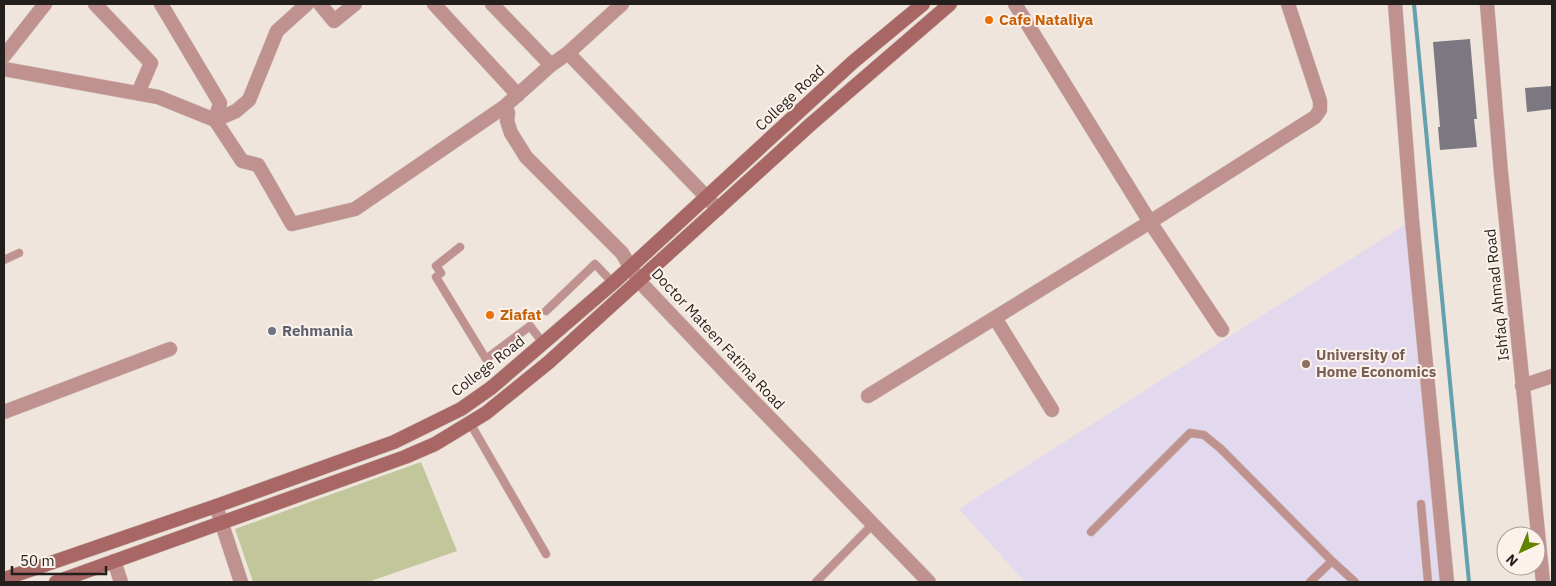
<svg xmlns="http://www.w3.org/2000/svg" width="1556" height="586" font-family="'IBM Plex Sans',sans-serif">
	<rect width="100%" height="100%" fill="#f0e5dd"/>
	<path fill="#e3d9ee" d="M1412 220 1447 582H1025L959 509Z"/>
	<path fill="#c1c69b" d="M421 462 457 551 368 582H253L235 529Z"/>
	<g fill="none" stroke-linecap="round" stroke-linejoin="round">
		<path stroke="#65a0ad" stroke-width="4" d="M1414 4 1469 582"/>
	</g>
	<path fill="#7c7882" d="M1470 39 1477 119H1474L1477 147 1440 150 1438 127H1440L1433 42Z
		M1552 86V109L1527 112 1525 88Z"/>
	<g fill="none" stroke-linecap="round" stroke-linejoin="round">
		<g stroke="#cbc1ba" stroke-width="9">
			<path id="service" d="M460 247 436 266 441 273 436 277 486 359 530 326 543 343
				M4 260 19 253
				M546 311 595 264 613 283
				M470 423 546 554
				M1421 504 1428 582
				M1091 532 1190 433 1204 435 1221 449 1332 561 1310 582
				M1332 561 1355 582
				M816 582 873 524"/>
		</g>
		<g stroke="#cbc1ba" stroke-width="15">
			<path id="minor" d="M95 4 151 63 138 93
				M161 4 220 103 215 120
				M320 4 334 21 355 4
				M434 4 518 95
				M492 4 551 65
				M1015 4 1150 222 1222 330
				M1395 4 1412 220 1447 582
				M1487 4 1501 173 1543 582
				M568 53 718 209
				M4 56 45 4
				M4 69 158 97 215 120 242 161 258 165 292 224 355 209 504 107 551 65 568 53 622 4
				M504 107 508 113 507 121 511 133 526 157 622 253 639 281 733 380 929 582
				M215 120 236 111 249 100 277 31 307 4
				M995 318 1052 410
				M1522 386 1552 376
				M868 396 1150 222 1315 117 1320 110V101L1288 4
				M4 412 170 349
				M216 506 241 582
				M114 561 121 582"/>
		</g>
		<g stroke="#cbc1ba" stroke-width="15">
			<path id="secondary" d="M4 579 216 506 394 442 461 409 491 388 613 283 853 62 923 4
				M56 582 405 457 435 444 486 413 549 362 811 124 950 4"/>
		</g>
		<use href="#service" stroke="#c0928f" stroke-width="8"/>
		<use href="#minor" stroke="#c0928f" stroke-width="14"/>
		<use href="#secondary" stroke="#a86764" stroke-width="14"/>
	</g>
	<g fill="#e8710a" stroke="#fdf2eb" stroke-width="2">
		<circle cx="989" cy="20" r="5"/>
		<circle cx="490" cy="315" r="5"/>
	</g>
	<circle fill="#6b7280" stroke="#fdf2eb" stroke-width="2" cx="272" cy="331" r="5"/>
	<circle fill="#8d6e63" stroke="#fdf2eb" stroke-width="2" cx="1306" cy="364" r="5"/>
	<g text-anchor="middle" stroke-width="4" stroke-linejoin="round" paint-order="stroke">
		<g font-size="15" font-weight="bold" fill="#c56008" stroke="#fdf2eb" text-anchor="start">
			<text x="999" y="25">Cafe Nataliya</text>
			<text x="500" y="320">Ziafat</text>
		</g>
		<g font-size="15" fill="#231f1c" stroke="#fdf2eb">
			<text transform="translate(790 98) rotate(-43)" y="5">College Road</text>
			<text transform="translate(1497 295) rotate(-96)" y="5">Ishfaq Ahmad Road</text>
			<text transform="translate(718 339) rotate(47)" y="5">Doctor Mateen Fatima Road</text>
			<text transform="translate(488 366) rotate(-38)" y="5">College Road</text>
		</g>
		<g font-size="15" font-weight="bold" fill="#5b616d" stroke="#fdf2eb" text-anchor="start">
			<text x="282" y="336">Rehmania</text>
		</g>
		<g font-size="15" font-weight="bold" fill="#785e54" stroke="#fdf2eb" text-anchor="start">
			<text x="1316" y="360">University of<tspan x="1316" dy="17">Home Economics</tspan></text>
		</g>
	</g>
	<rect width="1556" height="586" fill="none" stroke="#231f1c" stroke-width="10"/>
	<g transform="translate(1521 551) rotate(224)"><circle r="24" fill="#fdf2eb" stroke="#a69e98"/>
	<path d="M0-4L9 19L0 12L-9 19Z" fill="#618400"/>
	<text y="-8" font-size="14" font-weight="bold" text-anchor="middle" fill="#231f1c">N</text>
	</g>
	<path d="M12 566v8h94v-8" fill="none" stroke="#231f1c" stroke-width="2.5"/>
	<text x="20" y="566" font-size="15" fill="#231f1c" stroke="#fdf2eb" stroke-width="4" paint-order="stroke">50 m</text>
</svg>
